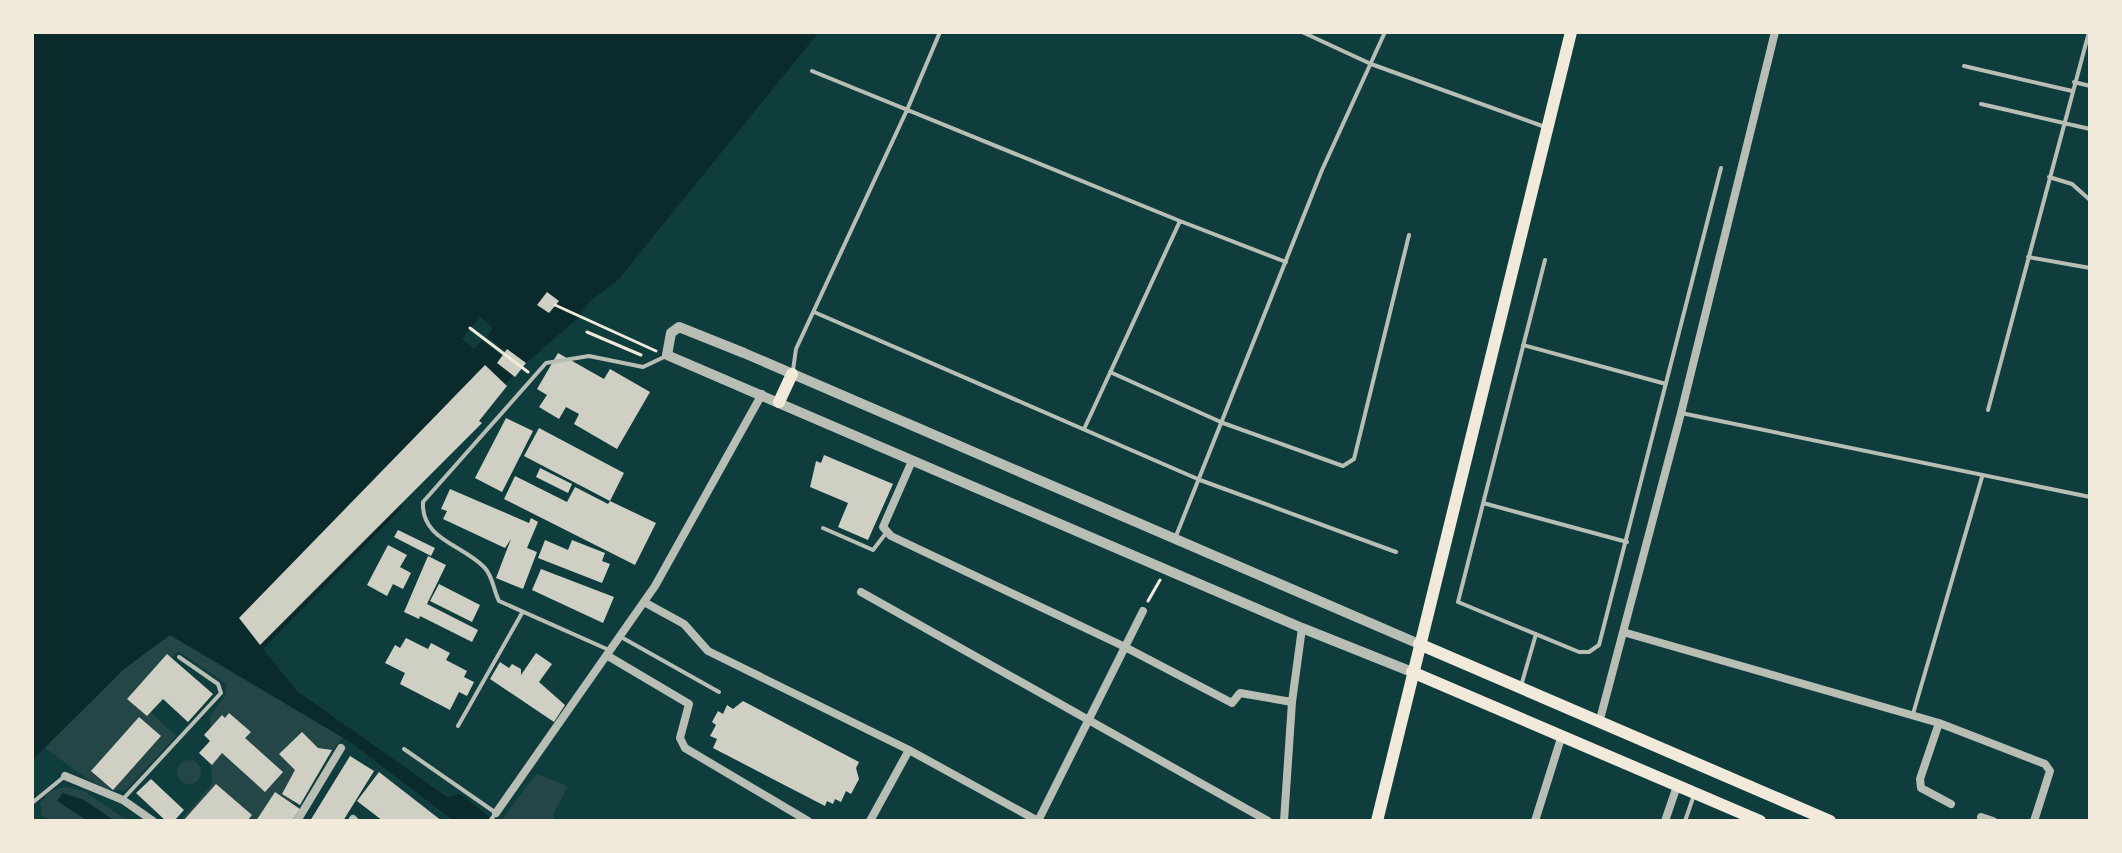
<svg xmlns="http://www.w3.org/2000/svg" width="2122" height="853" font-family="'IBM Plex Sans',sans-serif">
	<rect width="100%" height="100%" fill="#0f3d3e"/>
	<path fill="#244646" d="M170 635 343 737 279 821H180L212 784 210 716 225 696 227 684 178 651 136 699 176 736 126 790C100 795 66 762 45 748L124 669Z
		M177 772a12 12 0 1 1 24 0a12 12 0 1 1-24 0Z
		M536 774 568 786 554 812 553 821H501Z
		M66 787 84 791 128 821H57L42 816 40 803 50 791Z"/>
	<path fill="#0a2a2b" d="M32 32H819L618 280 588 303 578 318 526 363 435 455 385 483 403 507 263 649 297 691 447 797 460 794 495 821H454L350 742 170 635 124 669 32 760Z
		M63 793 84 800 115 821H88L57 801Z"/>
	<path fill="#0f3d3e" d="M480 317 493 328 487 337 506 351 502 356 482 340 474 349 462 339Z"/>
	<path fill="#cfcfc3" d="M547 292 559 301 549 313 537 305Z
		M507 349 526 363 515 377 497 363Z
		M558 353 604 379 610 369 650 392 617 449 574 424 579 414 566 407 559 419 539 407 547 395 537 389Z
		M485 365 507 386 479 421 482 423 260 645 239 618Z
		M506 418 533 431 502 492 475 478Z
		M539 428 624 473 610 501 656 523 635 565 504 499 515 476 567 502 575 487 608 504 610 501 524 456Z
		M824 455 893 484 868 540 838 527 848 503 810 487 816 461 821 463Z
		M540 468 572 484 568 493 536 477Z
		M450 489 529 523 531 518 538 522 527 548 537 552 523 589 496 578 511 539 505 548 443 519 447 511 441 509Z
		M398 530 435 548 431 556 394 537Z
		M545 540 568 550 572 540 605 553 602 561 610 564 602 583 538 558Z
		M388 545 407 555 400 567 411 573 403 589 393 584 387 596 367 585Z
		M428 556 446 565 427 604 478 630 472 642 420 616 419 619 404 612Z
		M541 569 614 597 603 623 532 590Z
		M439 584 480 605 472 622 430 601Z
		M406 638 428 649 431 643 450 653 446 660 467 671 464 677 474 682 467 696 459 692 450 710 400 684 405 673 385 663 395 645 400 648Z
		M536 653 552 664 539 682 565 705 554 722 490 679 500 662 509 668 512 664 521 669V675Z
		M167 654 213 694 188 722 163 699 147 716 127 699Z
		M743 701 859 762 856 768 859 779 851 794 846 791 841 802 835 799 833 804 827 801 825 806 713 748 717 739 710 736 716 725 712 722 718 711 723 714 727 705 733 709Z
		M229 713 251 732 245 738 283 772 265 792 222 753 212 765 199 753 210 741 204 735 222 715 225 718Z
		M139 717 161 736 113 790 91 771Z
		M302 732 318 748 332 750 300 805 282 794 295 770 279 754Z
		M350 756 374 771 343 821H310Z
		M379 772 442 821H383L357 801Z
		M151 779 184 810 174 821H166L136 793Z
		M216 784 252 815 247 821H183Z
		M275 792 300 809 292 821H256Z"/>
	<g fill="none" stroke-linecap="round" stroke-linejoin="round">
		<path stroke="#f1e9da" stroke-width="3" d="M555 305 656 351
			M470 328 528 372
			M587 332 641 355
			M1148 601 1160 580"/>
		<path stroke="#b8beb3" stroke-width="4" d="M1302 32 1371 64 1545 127
			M1964 66 2072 91
			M812 71 1180 221 1085 427
			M2074 82 2090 86
			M1981 104 2090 129
			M2049 177 2072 184 2090 200
			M1180 221 1286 262
			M2028 257 2090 268
			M1545 260 1458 602 1579 652H1589L1599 645 1721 168
			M814 312 1200 480 1396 552
			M1523 345 1666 384
			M793 370 796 349 907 110 940 32
			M1110 372 1223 423 1343 466 1354 459 1409 235
			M1988 410 2089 32
			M1681 413 2090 497
			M1483 503 1627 542
			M823 528 873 550 886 533
			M1176 536 1322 170 1385 32
			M621 637 719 692
			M609 650 499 601C493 589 493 576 484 567 461 544 421 539 423 502L546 363 589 356 643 367 664 357
			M1521 686 1536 634
			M1913 714 1982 477
			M458 726 522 613
			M404 749 496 813 490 821
			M124 798 221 693 218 684 179 657
			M32 803 65 776
			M1685 821 1694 795"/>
		<path stroke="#b8beb3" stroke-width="8" d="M912 461 883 527 891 536 1123 646 1232 703 1240 693 1292 702
			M861 592 1268 821
			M644 602 684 624 708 651 909 750 1038 821 1143 611
			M1623 632 1939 723 2045 764 2050 771 2034 821
			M608 656 689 704 680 738 685 748 808 821
			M1599 723 1681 413 1775 32
			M1939 723 1920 779 1921 788 1951 804
			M65 776 123 800 153 821
			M496 813 655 586 762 394
			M1981 817 1993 821
			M353 819 355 821
			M297 821 341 748
			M870 821 909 750
			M1284 821 1292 702 1302 628
			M1535 821 1562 735
			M1665 821 1677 786"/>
		<path stroke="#b8beb3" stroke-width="10" d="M1412 672 1302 628 667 355 671 333 679 327 744 353 1419 644"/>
		<path stroke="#f1e9da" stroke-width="12" d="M779 402 792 374
			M1419 644 1830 821
			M1412 672 1760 821
			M1377 821 1571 32"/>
	</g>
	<rect width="2122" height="853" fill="none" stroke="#f1e9da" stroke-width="68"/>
</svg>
